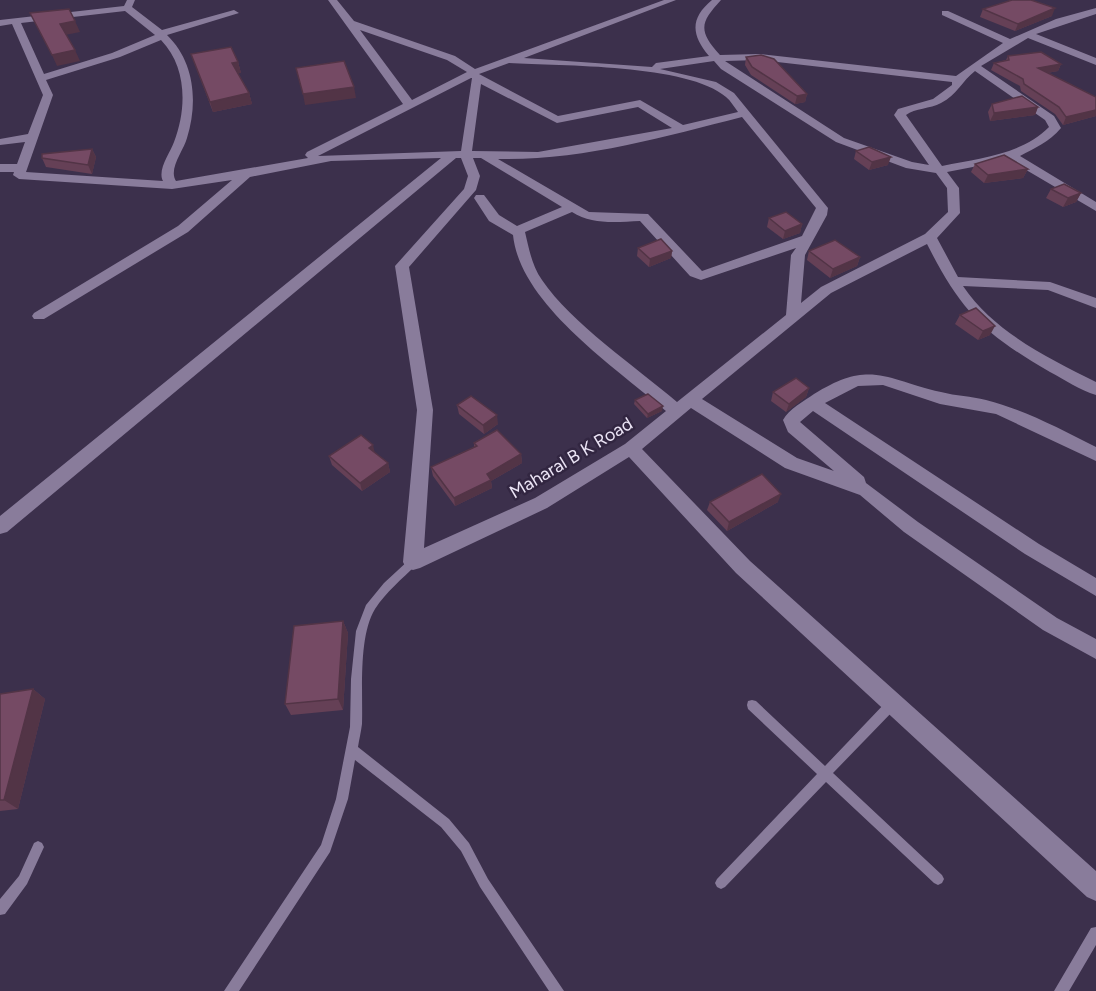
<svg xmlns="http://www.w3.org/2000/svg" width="1096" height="991" font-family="Figtree,sans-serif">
	<rect width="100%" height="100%" fill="#3c304c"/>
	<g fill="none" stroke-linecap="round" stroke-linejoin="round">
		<path fill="#897c9b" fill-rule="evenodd" d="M413 558 416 559 418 562 416 565C402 579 386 592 375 609 358 637 363 692 362 724 361 732 359 740 358 747L449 819 469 843 488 879 564 991H549L480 887 461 851 441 827 355 760 348 799 330 852 239 991H224L321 845 336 799 350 727 351 679 356 631 366 605 384 583 410 559Z
			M752 700 756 701 825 766 887 701 891 700 895 701 896 705 895 709 833 773 942 875 944 879 942 883 938 885 934 883 826 782 725 887 721 889 717 887 715 883 717 879 817 774 748 709 747 705 748 701Z
			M38 841 42 843 44 847 27 884 5 914 0 915V899L19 876 34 843Z
			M1096 927V945L1069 991H1054L1091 928Z"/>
		<path fill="#897c9b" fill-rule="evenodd" d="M127 0H135L132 7 162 30 234 10 239 13 167 35C195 62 198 103 187 138 184 150 168 169 176 181L308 158 305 155 307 152 403 104 328 0H337L354 21 455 56 475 69 664 0H676L524 58 652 67 656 63 709 56C691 35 690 18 712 0H721C701 22 697 30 720 55L759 54 956 76 1003 43 942 15V11H948L1010 39 1056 19 1096 8V14L1036 34 1096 58V65L1028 38 981 66 1054 116 1061 128C1049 142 1035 148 1020 156L1096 202V211L1009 160 947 172 959 188 960 213 937 238 958 277 1050 282 1096 298V308L1048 290 963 286C994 332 1048 358 1096 382V395C1080 390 1065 380 1050 372 984 334 961 311 927 244L831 293 702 399 797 458 834 471 788 432 783 420C789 409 804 401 814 394 870 359 885 379 941 392 956 396 971 396 986 400 1025 410 1060 429 1096 447V461L996 414 940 404 883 385 858 386 825 403 1039 544 1096 578V596L1025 554 813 411 800 422 864 477 866 483 918 522 1057 618 1096 639V659L1043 630 904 532 860 495 785 468 691 408 642 449 750 561 1096 871V901L1087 897 736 573 629 457 547 508 420 568 413 570 406 568 403 562 417 410 395 266 464 189 468 176 461 158H456L7 532 0 534V516L441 158 331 161 250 177 188 232 44 319H34L32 316 34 313 178 226 232 180 172 189 19 179 13 175 14 172H0V164H17L25 142 0 145V139L28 134 43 95 12 24 0 26V20L124 6ZM125 11 155 35 112 53 44 74 21 23ZM360 30 447 60 467 72 412 100ZM161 40C187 67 187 108 174 142 170 153 157 170 163 181L26 172 53 95 46 80 120 57ZM759 60 952 82V85L933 99 898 109 894 115 929 165 912 162 844 138 725 61ZM714 61 721 69 836 142 906 168 936 173 947 188 948 212 925 234 821 287 801 303 805 255 827 215 828 208 734 93 716 82 660 69ZM509 63C561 66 688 64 726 97 731 101 734 107 738 112L683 125 640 100 558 116 479 74ZM975 71 1045 120 1049 127C1021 155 980 158 942 166L906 115C915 108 930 109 941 103 957 95 962 81 975 71ZM472 78 461 151 318 156 471 78ZM481 84 557 123 638 107 672 128 538 152 472 151ZM742 117 816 208 802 236 702 271 648 214 589 212 498 159C580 161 663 137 742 117ZM473 158H481L562 207 517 226 499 215 484 195H476L474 198 489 221 513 235C520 304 615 367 666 411L625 444 535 498 424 548 433 410 409 267 476 190 480 176ZM572 212C592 225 616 222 640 221L690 276 701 280 796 248 791 255 786 315 677 402C636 367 571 323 542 280 532 266 529 249 525 232Z"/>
	</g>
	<path fill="#654056" d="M983 9 1052 16 1015 31 980 17Z
		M191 54 238 62 241 73H238L249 93 252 104 213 112Z
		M1008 56 1061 64 1058 71 1047 73 1096 97V116L1063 125 1055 114 1021 91 1020 86 991 70 994 63 1006 60Z
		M746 57 807 94 805 102 795 104 751 75 745 65Z
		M992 104 1038 107 1035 115 990 121 988 112Z
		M92 149 96 157 92 174 46 167 42 158Z
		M856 151 888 165 869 170 854 159Z
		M975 164 1028 169 1023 178 984 183 971 172Z
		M1051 189 1081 193 1076 202 1063 207 1046 198Z
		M769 218 802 224 800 233 783 239 767 227Z
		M638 248 672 251 671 258 649 267 637 256Z
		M809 251 860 257 857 266 830 278 807 260Z
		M960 315 990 335 978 340 955 324Z
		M809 388 806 397 786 412 771 401 773 392Z
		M635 400 662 411 647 418 634 404Z
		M457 405 498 424 484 434 459 414Z
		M474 443 521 454 522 463 491 481 492 488 455 506 433 476 431 467 474 447Z
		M375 453 388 463 390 472 362 491 332 465 329 456Z
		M710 502H778L727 531 707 510Z
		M343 621 348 633 343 710 291 715 285 704Z
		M33 689 45 699 18 809 0 811V694Z"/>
	<path fill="#523446" d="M1055 8 1052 16 1015 31 1018 24Z
		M75 21 80 32 65 35 60 24Z
		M75 50 80 61 57 66 52 55Z
		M238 62 241 73 235 74 232 63Z
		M1061 64 1058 71 1035 75 1038 68Z
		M354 87 356 98 305 105 303 94Z
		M249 93 252 104 213 112 210 102Z
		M807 94 805 102 795 104 797 96Z
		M1038 107 1035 115 990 121 994 113Z
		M1096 110V116L1063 125 1066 117Z
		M92 149 96 157 92 174 88 165Z
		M891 157 888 165 869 170 872 162Z
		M1028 169 1023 178 984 183 988 175Z
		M1081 193 1076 202 1063 207 1068 198Z
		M802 224 800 233 783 239 785 231Z
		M672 251 671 258 649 267 650 259Z
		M860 257 857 266 830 278 833 269Z
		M995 326 990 335 978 340 983 331Z
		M809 388 806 397 786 412 789 404Z
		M663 406 662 411 647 418 648 414Z
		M497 415 498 424 484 434 483 425Z
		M373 445 375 454 369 448Z
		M521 454 522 463 491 481 492 488 455 506 454 498 487 474Z
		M388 463 390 472 362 491 360 483Z
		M781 494 778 502 727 531 729 522Z
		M343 621 348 633 343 710 338 699Z
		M33 689 45 699 18 809 4 800Z"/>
	<path fill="#754a64" stroke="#523446" stroke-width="1.5" d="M1012 0H1031L1055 8 1018 24 983 9Z
		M69 9 75 21 60 24 75 50 52 55 30 13Z
		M231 47 238 62 232 63 249 93 210 102 191 54Z
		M1041 52 1061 64 1038 68 1096 97V110L1066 117 1059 107 1024 84 1023 79 994 63 1009 60 1008 56Z
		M761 55 774 59 807 94 797 96 752 67 746 57Z
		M344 61 354 87 303 94 296 68Z
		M1022 96 1038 107 994 113 992 104Z
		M869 147 891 157 872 162 856 151Z
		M92 149 88 165 42 158V154Z
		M1004 155 1028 169 988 175 975 164Z
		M1064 184 1081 193 1068 198 1051 189Z
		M786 212 802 224 785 231 769 218Z
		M661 239 672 251 650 259 638 248Z
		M835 240 860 257 833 269 809 251Z
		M976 308 995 326 983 331 960 315Z
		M796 378 809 388 789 404 773 392Z
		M648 394 663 406 648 414 635 400Z
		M471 396 497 415 483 425 457 405Z
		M497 430 521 454 487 474 491 480 454 498 431 467 477 446 474 443Z
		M361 435 373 445 369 448 388 463 360 483 329 456Z
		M762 474 781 494 729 522 710 502Z
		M343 621 338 699 285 704 294 626Z
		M33 689 4 800H0V694Z"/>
	<g text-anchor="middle" stroke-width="5" stroke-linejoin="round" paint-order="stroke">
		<g font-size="18" fill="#ebe4f5" stroke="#322641">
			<text transform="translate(571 458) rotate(-31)" y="6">Maharal B K Road</text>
		</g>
	</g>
</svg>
